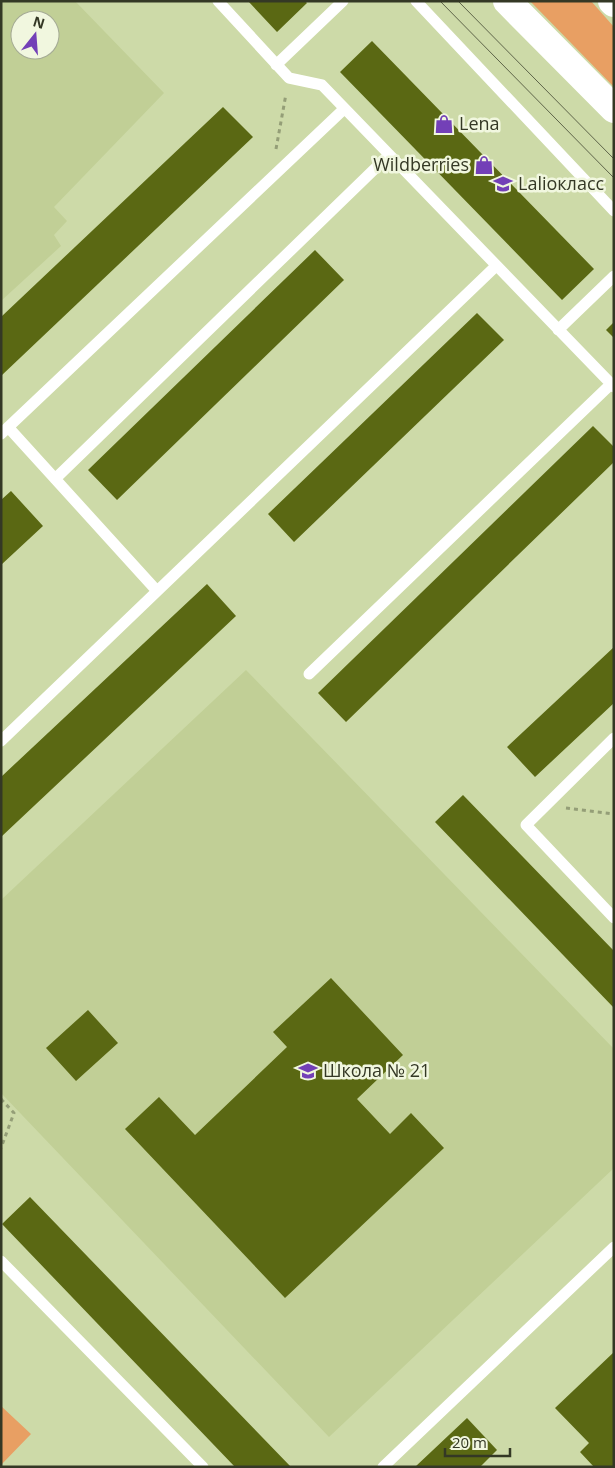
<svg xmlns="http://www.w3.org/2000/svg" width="615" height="1468" font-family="'Open Sans',sans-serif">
	<rect width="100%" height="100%" fill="#cddaa8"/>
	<path fill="#c1cf96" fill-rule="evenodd" d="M1 1H75L164 93 54 207 67 221 54 235 61 246 1 301ZM20 20H50V50H20Z
		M246 670 614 1049V1168L329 1437 1 1093V900Z"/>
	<path fill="#e89f63" d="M530 1H591L614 27V87Z
		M1 1406 31 1434 1 1465Z"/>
	<path fill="#5a6813" d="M248 1H305L307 3 277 32Z
		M372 41 594 269 562 300 340 72Z
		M223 107 253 137 1 376V317Z
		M315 250 344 280 117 500 88 470Z
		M477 313 504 340 294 542 268 514Z
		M614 322V338L606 330Z
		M593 426 614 447V462L346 722 318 693Z
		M11 491 43 526 1 565V500Z
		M207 584 236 616 1 837V777Z
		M614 647V703L535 777 507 747Z
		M463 795 614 951V1008L435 822Z
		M331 978 403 1055 357 1099 390 1134 411 1113 444 1148 285 1298 125 1129 159 1097 195 1135 287 1047 273 1032Z
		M88 1010 118 1043 76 1081 46 1048Z
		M30 1197 291 1467H235L188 1418 2 1224Z
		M614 1352V1467H594L580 1452 589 1443 555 1408Z
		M467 1418 497 1450 480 1467H415Z"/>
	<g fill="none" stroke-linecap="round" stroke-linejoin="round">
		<path stroke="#949e77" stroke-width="3" stroke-dasharray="4 4" stroke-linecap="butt" d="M276 149 286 94
			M566 808 614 814
			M1 1099 14 1113 1 1148"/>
		<path stroke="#fff" stroke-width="11" d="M218 1 289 78 322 85 614 387
			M416 1 614 211
			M276 65 343 1
			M558 330 614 276
			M8 427 157 591
			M1 434 344 109
			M55 479 389 155
			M309 674 611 384
			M614 738 526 825 614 918
			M1 741 496 266
			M1 1261 203 1467
			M383 1467 614 1247"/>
		<path stroke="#fff" stroke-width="28" d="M507 1 614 109
			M612 1 614 3"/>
		<path stroke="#5e6449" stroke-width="1" d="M440 1 614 178
			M458 1 614 159"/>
	</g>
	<defs>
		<g id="shop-bare" transform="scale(1.5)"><path d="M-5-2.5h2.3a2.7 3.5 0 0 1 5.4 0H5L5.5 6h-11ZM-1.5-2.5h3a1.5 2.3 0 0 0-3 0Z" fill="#7340b7" stroke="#f1f7df" stroke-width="2.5" paint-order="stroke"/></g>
		<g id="school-bare" transform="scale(1.5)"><path d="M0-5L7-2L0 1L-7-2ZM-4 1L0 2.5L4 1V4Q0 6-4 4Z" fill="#7340b7" stroke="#f1f7df" stroke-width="2.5" paint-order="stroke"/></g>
	</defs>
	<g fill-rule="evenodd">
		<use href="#shop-bare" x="444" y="124"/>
		<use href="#shop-bare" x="484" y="165"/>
		<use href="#school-bare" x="503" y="184"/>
		<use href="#school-bare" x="308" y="1071"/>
	</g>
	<g text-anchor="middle" stroke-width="5" stroke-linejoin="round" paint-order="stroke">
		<g font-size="18" fill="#343825" stroke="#f1f7df" text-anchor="start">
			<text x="459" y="130">Lena</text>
			<text x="469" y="171" text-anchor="end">Wildberries</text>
			<text x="518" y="190">Lalioкласс</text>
			<text x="323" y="1077">Школа № 21</text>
		</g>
	</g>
	<rect width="615" height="1468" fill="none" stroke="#343825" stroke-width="5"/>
	<g transform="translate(35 35) rotate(17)"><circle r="24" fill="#f1f7df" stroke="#a5ab95"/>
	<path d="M0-4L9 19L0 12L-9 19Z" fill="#7340b7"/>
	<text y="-8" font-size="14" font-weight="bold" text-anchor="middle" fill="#343825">N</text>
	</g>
	<path d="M445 1448v8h65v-8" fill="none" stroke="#343825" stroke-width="2.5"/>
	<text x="452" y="1448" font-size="15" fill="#343825" stroke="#f1f7df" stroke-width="4" paint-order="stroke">20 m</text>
</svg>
